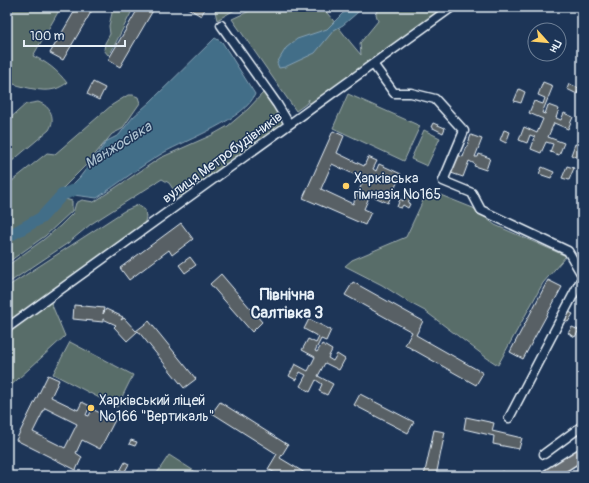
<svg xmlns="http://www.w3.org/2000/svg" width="589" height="483" font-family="Pangolin,sans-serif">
	<rect width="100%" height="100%" fill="#1d3557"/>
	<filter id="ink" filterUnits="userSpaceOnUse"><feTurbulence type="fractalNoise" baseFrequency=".025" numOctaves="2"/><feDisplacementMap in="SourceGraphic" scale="8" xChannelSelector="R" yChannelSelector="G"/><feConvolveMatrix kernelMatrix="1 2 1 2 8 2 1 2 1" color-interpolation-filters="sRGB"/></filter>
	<g filter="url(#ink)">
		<path fill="#596d69" stroke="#a0afb0" d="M7 7H61L33 56C47 62 58 71 67 83 64 85 59 88 55 89 42 93 20 86 7 82Z
			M111 7H134L111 52 108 55 104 50 105 43 110 34 109 26 112 13Z
			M217 7H240L217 20 215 11Z
			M258 7H322C336 23 347 39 361 55L360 43 378 21 376 14 378 7H452L313 107 308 104 309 99 306 104 296 111 232 19Z
			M263 93C274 101 280 115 286 127L182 202 169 183 162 179 91 224 68 243 7 284V266L43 240 60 226 73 213 76 203 82 200 94 202 160 158 212 135 228 126 248 109Z
			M348 94 420 126 404 161 333 128Z
			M128 95H133L138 97 140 103 122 129 112 134 86 165 55 196 72 201V211L45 236 7 263V185L47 153 55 154 112 105Z
			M38 102C51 106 56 119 49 130L11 162 7 163V121L26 104Z
			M424 130 440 138 427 166 411 159Z
			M428 190 473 208 495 225 566 256 543 283 498 365 487 358 425 311 410 303 382 285 345 266 352 260 406 237Z
			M138 205 145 210 146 217 144 226 7 325V287L124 211Z
			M49 298 65 336 7 389V328Z
			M70 342 133 375 117 407 53 374Z
			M169 455 202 476H155Z"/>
		<path fill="#436e88" stroke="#85a2b5" d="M353 7H364L343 25 334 30 315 53 285 67 279 68 277 63 286 48 297 39 327 29 343 13Z
			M215 38 222 42 255 94C247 118 186 140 163 153 141 166 119 183 97 198L73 195H62L80 177 107 141 119 135 133 117 150 102Z"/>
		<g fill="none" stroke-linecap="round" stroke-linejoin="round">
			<path stroke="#436e88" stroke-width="12" d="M7 237 41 218 62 195 76 189"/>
		</g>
		<path fill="#596065" stroke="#e8f1f8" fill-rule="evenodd" d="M77 7H94L63 60 50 53Z
			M139 7H155L120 67 108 60Z
			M186 7H206L201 16Z
			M93 82 105 88 99 100 87 94Z
			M543 82 553 86 542 113 545 114 548 105 559 109 556 118 561 120 564 113 573 117 568 129 554 123 548 137 564 143 559 155 550 152 553 144 546 142 541 153 531 149 535 137 530 135 527 143 519 140 524 127 537 133 543 119 529 113 534 101 543 104 545 98 538 95Z
			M569 84 579 88 577 94 567 89Z
			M519 89 525 92 521 103 514 101Z
			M433 123 445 128 443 133 431 127Z
			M504 130 510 132 506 143 500 140Z
			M333 131 344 136 337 153 364 166 368 157 377 161 373 169 376 171 379 164 401 174 388 203 370 195 364 209 371 212 365 225 303 198ZM332 164 364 179 353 204 321 189Z
			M471 135 482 139 475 157H478L479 154 490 158 486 170 474 166 475 164 469 161 463 177 451 173 457 155 463 157Z
			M575 144 582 146 578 158 571 155Z
			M567 166 574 168 569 180 562 178Z
			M542 167 554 172 551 178 539 174Z
			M408 191 412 193 408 203 410 204 408 208 403 205 401 208 397 207 400 199 403 201Z
			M181 223 193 239 172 255 169 250 129 280 120 268Z
			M190 257 196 265 185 273 179 265Z
			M221 274 262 322 252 332 210 284Z
			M548 280 562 287 523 359 510 352Z
			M353 282 423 321 416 335 483 373 476 385 405 345 412 332 345 295Z
			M74 305 104 308 103 314 106 309 123 317 121 320 124 318 136 331 149 321 196 379 184 388 138 331 127 341 114 327 116 325 103 319V322L73 319Z
			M567 311 573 314 568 322 563 319Z
			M309 319 331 330 326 341 321 339 315 351 317 352 322 344 332 350 328 358 333 361 337 354 345 359 339 370 325 363 318 376 333 384 327 395 319 391 322 384 316 380 310 392 300 386 306 375 300 372 296 380 289 376 295 364 308 371 315 357 302 350 308 339 316 343 319 337 304 329Z
			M572 327 579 330 575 337 568 333Z
			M48 375 59 380 51 397 78 410 82 402 90 406 86 415 89 416 92 409 115 420 100 449 82 440 76 453 82 457 76 470 16 440ZM45 408 77 424 65 448 33 432Z
			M360 394 414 422 408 433 354 405Z
			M220 402 288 445 280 458 310 476H280L268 469 277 454 212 413Z
			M466 417 494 423 492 431 522 438 519 449 493 444 494 436 464 429Z
			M434 430 445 432 436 476H424Z
			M131 440 137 442 135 446 129 444Z
			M125 462 129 464 124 473 126 475 125 476H113L117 469 120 471Z
			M503 471 506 476H494Z"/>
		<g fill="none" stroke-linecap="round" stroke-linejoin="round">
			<g stroke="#e8f1f8" stroke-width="11">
				<path id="minor" d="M221 25 277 104 289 124
					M373 64 394 93H411L435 99 464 131 443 181 472 193 481 210 568 251 582 275
					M7 328 452 7
					M509 418 582 278
					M544 454 582 426"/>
			</g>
			<g stroke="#e8f1f8" stroke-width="14">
				<path id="major" d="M547 476 582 454"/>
			</g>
			<use href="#minor" stroke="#1d3557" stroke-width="8"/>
			<use href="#major" stroke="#6b6f75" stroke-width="11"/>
		</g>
	</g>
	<g fill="#ffd166" stroke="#1d3557" stroke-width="1.5">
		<circle cx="346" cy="186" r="4"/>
		<circle cx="91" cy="408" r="4"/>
	</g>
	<g text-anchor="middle" stroke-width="3" stroke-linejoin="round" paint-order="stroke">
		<g font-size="14" fill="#e8f1f8" stroke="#1d3557">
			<text transform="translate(222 157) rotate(-36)" y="5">вулиця Метробудівників</text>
		</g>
		<g font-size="14" fill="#e8f1f8" stroke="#1d3557" text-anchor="start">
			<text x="354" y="183">Харківська<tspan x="354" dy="16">гімназія №165</tspan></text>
			<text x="99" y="405">Харківський ліцей<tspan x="99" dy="16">№166 "Вертикаль"</tspan></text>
		</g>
		<g font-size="15" font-style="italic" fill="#aec3d1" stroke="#1d3557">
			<text transform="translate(118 145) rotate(-32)" y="5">Манжосівка</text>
		</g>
		<g font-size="16" font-weight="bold" fill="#e8f1f8" stroke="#1d3557">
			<text x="287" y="300">Північна<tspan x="287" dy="18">Салтівка 3</tspan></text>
		</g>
	</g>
	<rect width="589" height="483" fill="none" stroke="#1d3557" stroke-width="24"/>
	<rect x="12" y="12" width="565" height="459" fill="none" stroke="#e8f1f8" stroke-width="1.5" filter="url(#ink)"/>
	<g transform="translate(547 42) rotate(117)"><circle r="19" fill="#1d3557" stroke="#6e8097"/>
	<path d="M0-3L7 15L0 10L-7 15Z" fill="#ffd166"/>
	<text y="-6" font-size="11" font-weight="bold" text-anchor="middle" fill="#e8f1f8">Пн</text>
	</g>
	<path d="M24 40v6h101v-6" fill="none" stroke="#e8f1f8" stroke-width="2"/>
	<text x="30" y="40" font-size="12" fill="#e8f1f8" stroke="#1d3557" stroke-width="3" paint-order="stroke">100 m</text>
</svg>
